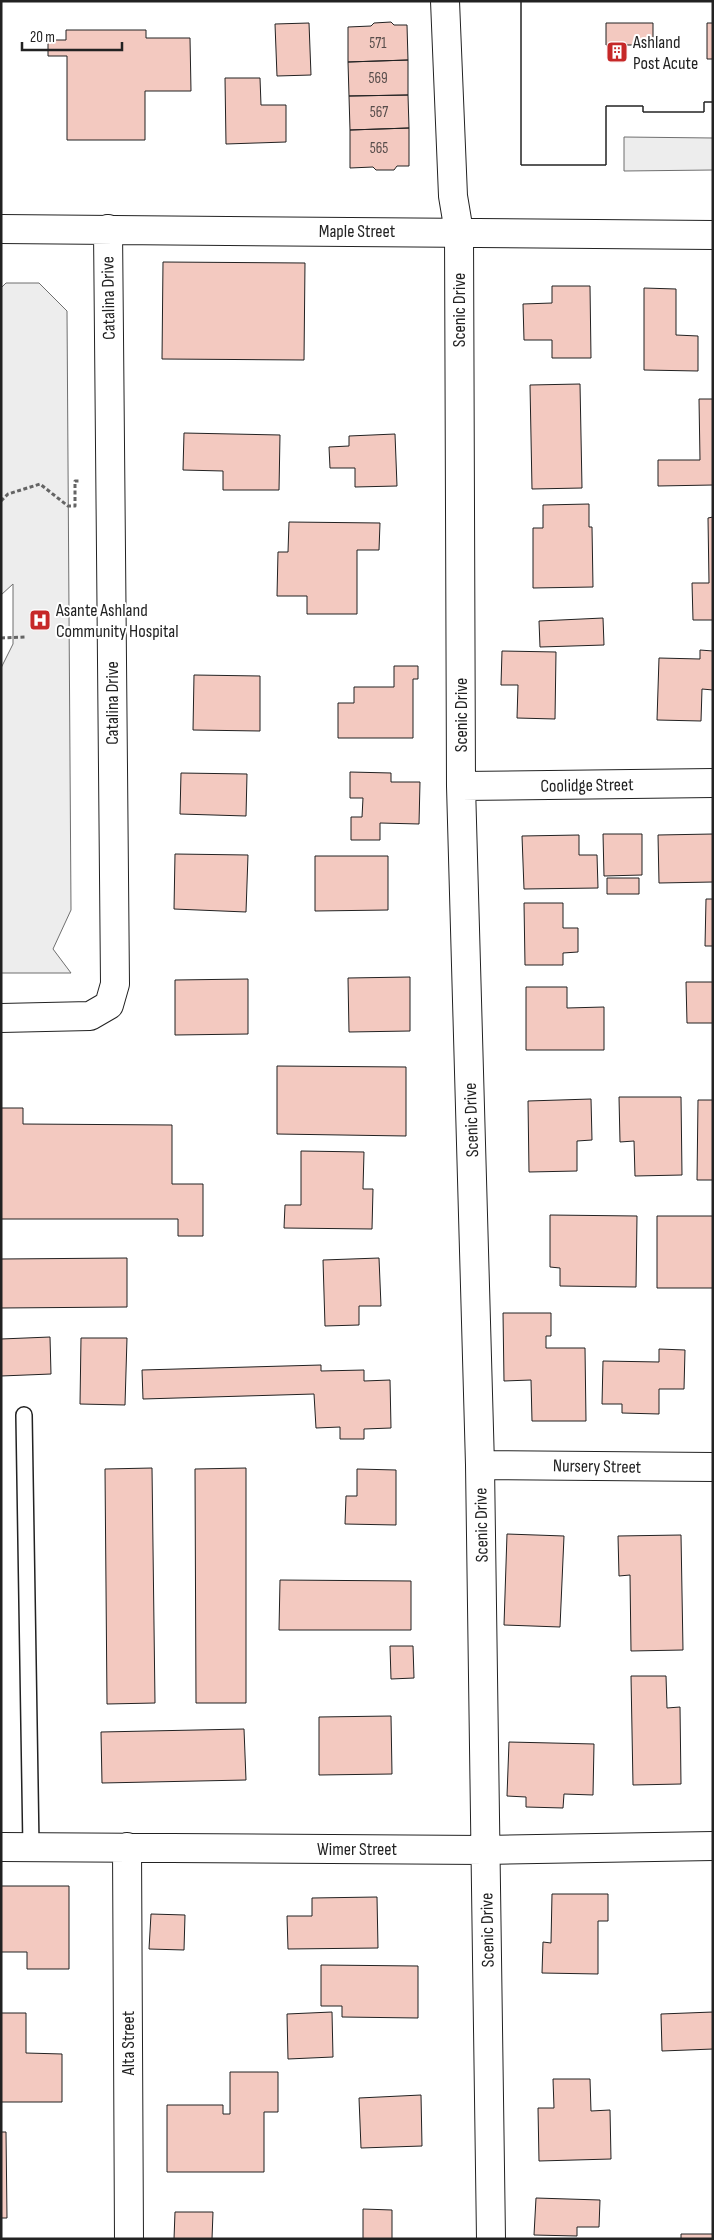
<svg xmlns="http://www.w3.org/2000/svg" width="714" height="2240" font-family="'Sofia Sans Condensed',sans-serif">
	<rect width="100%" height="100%" fill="#fff"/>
	<path fill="#ededed" stroke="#6f6f6f" d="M624 137 713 138V170L624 171Z
		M6 283H39L67 311 71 910 53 949 71 973H1V668L13 644V584L1 595V288Z"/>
	<path fill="#f3c9c0" stroke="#222" fill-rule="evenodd" d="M521 1H713V23H707V59H713V102H704V112H643V106H606V165H521ZM606 23H653V45H606Z
		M521 1H713V102H704V112H643V106H606V165H521Z
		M391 22 394 25H407L408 60 348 62V27L371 26 374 23Z
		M309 23 311 75 277 76 275 24Z
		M66 30H146V38H190L191 91H145V140H67V56H48V40H66Z
		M408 60V95L349 96 348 62Z
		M225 78H260L261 105H286V142L226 144Z
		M408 95 409 128 350 130 349 96Z
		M409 128V166H397L394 170H376L373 167 350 168V130Z
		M163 262 305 263 304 360 162 359Z
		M552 286H590L591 358H552V340H524L523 304 552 303Z
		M644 288 676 289V335L698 336V371L644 370Z
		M580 384 582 488 532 489 530 385Z
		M699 399H713V485L658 486V460H700Z
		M184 433 280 435 279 490H223V471L183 470Z
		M395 434 397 486 355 487V468H330L329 447 349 446V436Z
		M589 504V527H592L593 587 533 588V528H543V505Z
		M713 517V620H693L692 583H709L708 518Z
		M289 522 380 523 379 550H357V614H307V596H277L278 552H288Z
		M603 618 604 645 540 647 539 621Z
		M700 650 713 651V690L702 689 701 721 657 720 659 658 700 659Z
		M502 651 556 652 555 719 517 718 518 685H501Z
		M394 666H418V679H413V738H338V703H354V687H394Z
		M194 675 260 676V731L193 730Z
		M350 772 391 773V782H420L419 824 380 823V840H351V817H362L363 798H350Z
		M181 773 247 774 246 816 180 814Z
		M603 834H642V875L604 876Z
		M713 834V882L659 883 658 835Z
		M579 835V855H597L598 888 524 889 522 836Z
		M175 854 248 855 246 912 174 909Z
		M315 856H388V910L315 911Z
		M607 878H639V894H607Z
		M706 899H713V946H705Z
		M524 903H563V928H578V952L563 953V965H525Z
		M410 977V1031L349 1032 348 978Z
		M248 979V1034L175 1035V980Z
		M686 982H713V1023H687Z
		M526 987H567V1008L604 1007V1050H526Z
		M277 1066 406 1067V1136L277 1134Z
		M619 1097H681L682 1175 635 1176 634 1141 620 1142Z
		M591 1099 592 1140 577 1141V1171L529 1172 528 1101Z
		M698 1100H713V1180H697Z
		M1 1108H23V1124L172 1125V1184H203V1236H178V1219H1Z
		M301 1151 364 1152 363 1189H373L372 1229 284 1228 285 1205H301Z
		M550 1215 637 1216 636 1287 560 1286V1268L550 1267Z
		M657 1216H713V1288H657Z
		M127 1258V1307L1 1308V1259Z
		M379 1258 381 1306H359V1325L325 1326 323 1260Z
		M503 1313H551V1336H546V1348H585L586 1421H532L531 1380 504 1381Z
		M50 1337 51 1374 1 1376V1339Z
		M81 1338H127L125 1405 80 1404Z
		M659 1349 685 1350 684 1389H659V1414L622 1413V1404H602L603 1361 659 1362Z
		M321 1365V1371L364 1370V1381L390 1380 391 1428 364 1429V1439H340V1427L316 1428 314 1394 143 1399 142 1370Z
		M152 1468 155 1703 107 1704 105 1469Z
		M246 1468V1703H196L195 1469Z
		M357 1469 396 1470V1525L345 1524 346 1496H357Z
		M507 1534 564 1536 560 1627 504 1625Z
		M681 1535 683 1650 631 1651 630 1575 619 1576 618 1536Z
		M280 1580 411 1581V1630H279Z
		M390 1646H413L414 1678 391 1679Z
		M631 1676H666L667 1708 680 1707 681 1784 633 1785Z
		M391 1716 392 1774 319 1775V1717Z
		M244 1729 246 1780 102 1783 101 1732Z
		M509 1742 594 1744 593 1795 564 1794 563 1808 526 1807V1797L507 1796Z
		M1 1886H69V1969H27V1952H1Z
		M552 1894H608V1921H598V1974L542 1973 543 1942 551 1943Z
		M377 1897 378 1948 288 1949 287 1916H312V1898Z
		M151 1914 185 1915 184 1950 149 1949Z
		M321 1965 418 1966V2018L342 2017V2006H321Z
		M332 2012 333 2057 288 2059 287 2014Z
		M713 2012V2049L662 2051 661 2014Z
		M1 2013H26V2053L62 2054V2102H1Z
		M230 2072H278V2112H264V2172H167V2105H223V2114H230Z
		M553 2079H590L591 2111 610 2110 611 2159 539 2161 538 2108H554Z
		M421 2095 422 2146 361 2148 359 2098Z
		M1 2132H6L7 2218H1Z
		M536 2198 600 2200 599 2227H577V2236L534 2235Z
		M363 2209 392 2210V2239H363Z
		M175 2212H213L212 2239H174Z
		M681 2234H713V2239H681Z"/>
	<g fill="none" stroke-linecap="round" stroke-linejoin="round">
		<g stroke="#222" stroke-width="18">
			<path id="service" d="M24 1415 31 1847"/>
		</g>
		<g stroke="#222" stroke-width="30">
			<path id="minor" d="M445 1 453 196 459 232 461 786 480 1465 491 2239
				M1 229 713 235
				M461 786 713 783
				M1 1018 90 1016 109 1005 115 984 108 229
				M480 1465 713 1467
				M1 1847 485 1850 713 1846
				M127 1847 129 2239"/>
		</g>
		<path stroke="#646464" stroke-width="3" stroke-dasharray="4 2.5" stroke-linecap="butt" d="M1 501 8 494 40 484 68 506H75V481H79
			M1 638 25 637"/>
		<use href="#service" stroke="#fff" stroke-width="15"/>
		<use href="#minor" stroke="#fff" stroke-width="28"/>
	</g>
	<defs>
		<g id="building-square" transform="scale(1.125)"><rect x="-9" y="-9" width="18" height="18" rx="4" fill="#c62828" stroke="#fff"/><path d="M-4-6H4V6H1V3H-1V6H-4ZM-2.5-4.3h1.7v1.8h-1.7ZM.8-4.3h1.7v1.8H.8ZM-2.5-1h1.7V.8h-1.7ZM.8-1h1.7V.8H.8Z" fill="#fff"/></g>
		<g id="hospital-square" transform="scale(1.125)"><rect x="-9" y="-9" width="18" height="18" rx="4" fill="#c62828" stroke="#fff"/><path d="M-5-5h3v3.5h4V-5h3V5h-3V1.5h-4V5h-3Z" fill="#fff"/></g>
	</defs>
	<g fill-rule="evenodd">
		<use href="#building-square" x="617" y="52"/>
		<use href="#hospital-square" x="40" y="620"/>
	</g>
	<g text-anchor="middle" stroke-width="4" stroke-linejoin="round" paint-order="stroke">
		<g font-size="15" fill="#564c4a">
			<text x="378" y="48">571</text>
			<text x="378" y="83">569</text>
			<text x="379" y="117">567</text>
			<text x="379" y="153">565</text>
		</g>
		<g font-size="18" fill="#222" stroke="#fff" text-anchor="start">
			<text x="633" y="48">Ashland<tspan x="633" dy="21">Post Acute</tspan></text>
			<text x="56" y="616">Asante Ashland<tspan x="56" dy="21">Community Hospital</tspan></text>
		</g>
		<g font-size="18" fill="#222" stroke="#fff">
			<text x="357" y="237">Maple Street</text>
			<text transform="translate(108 298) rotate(-91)" y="6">Catalina Drive</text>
			<text transform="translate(459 310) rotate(-90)" y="6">Scenic Drive</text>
			<text transform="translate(112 703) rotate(-90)" y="6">Catalina Drive</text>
			<text transform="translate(461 715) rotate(-90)" y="6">Scenic Drive</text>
			<text transform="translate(587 785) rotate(-1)" y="6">Coolidge Street</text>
			<text transform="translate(471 1120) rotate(-92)" y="6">Scenic Drive</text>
			<text transform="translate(597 1466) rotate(1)" y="6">Nursery Street</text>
			<text transform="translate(481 1525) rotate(-91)" y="6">Scenic Drive</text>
			<text x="357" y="1855">Wimer Street</text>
			<text transform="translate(487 1930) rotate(-91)" y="6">Scenic Drive</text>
			<text transform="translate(128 2043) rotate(-90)" y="6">Alta Street</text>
		</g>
	</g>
	<rect width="714" height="2240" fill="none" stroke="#222222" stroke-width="5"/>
	<path d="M22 42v8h100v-8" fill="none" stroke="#222222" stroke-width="2.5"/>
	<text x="30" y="42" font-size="15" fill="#222222" stroke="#ffffff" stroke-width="4" paint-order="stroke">20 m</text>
</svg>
